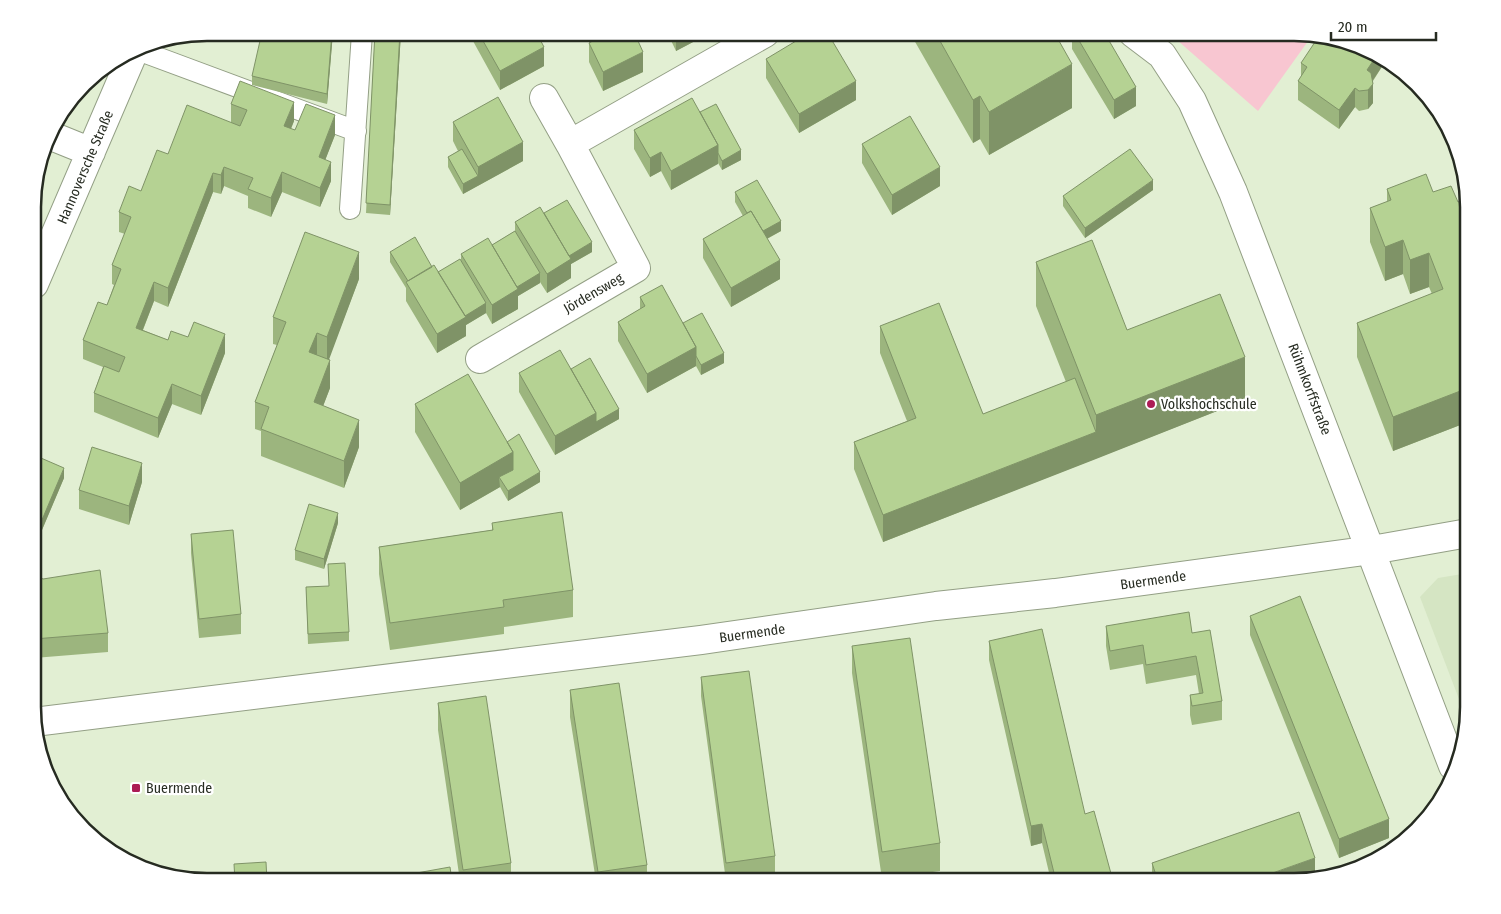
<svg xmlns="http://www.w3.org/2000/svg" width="1501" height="914" font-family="'Fira Sans Condensed',sans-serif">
	<rect width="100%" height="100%" fill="#e2efd3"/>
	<path fill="#d5e5c3" d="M1468 573V718L1467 720 1420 597 1438 578Z"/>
	<path fill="#f8c6d1" d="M1169 33H1294L1311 37 1258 111Z"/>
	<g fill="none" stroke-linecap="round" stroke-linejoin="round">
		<g stroke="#939f85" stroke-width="22">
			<path id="service" d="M135 49 356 131
				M350 209 362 33"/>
		</g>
		<g stroke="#939f85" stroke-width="30">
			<path id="minor" d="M1133 33 1162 55 1192 101 1233 192 1453 766
				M544 98 570 144 765 33
				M49 135 91 152
				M34 284 135 49
				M480 359 636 268 570 144
				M34 722 701 640 936 606 1055 593 1372 550 1468 533"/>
		</g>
		<use href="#service" stroke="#fff" stroke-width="20"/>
		<use href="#minor" stroke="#fff" stroke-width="28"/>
	</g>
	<path fill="#9cb57e" d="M333 32 327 104 252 85V76Z
		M375 32H401L390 215 366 213Z
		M468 32H536L544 66 500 90Z
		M594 32H634L643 72 603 91 589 62V43L597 39Z
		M667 32H712L676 51Z
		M896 32H1008L1010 37 1072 108 989 155 980 139 973 143 910 33 900 39Z
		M1072 32H1104L1136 106 1114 119 1072 49Z
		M1381 56 1401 75 1400 77 1383 65 1373 81V103L1368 109 1359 111 1355 107 1339 129 1298 100V81L1301 77V63Z
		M766 59 856 100 799 133 766 78Z
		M231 104 294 121 291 129 295 130 335 135 325 160 331 181 320 207 282 192 271 217 248 208V196L224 186 221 194 213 192 168 307 154 301 143 330 168 340 225 353 201 415 172 404 158 438 94 412V393L103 367 83 359V340L107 305 114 285 112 284V265L125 234 119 232V212L141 191 168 154 231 123Z
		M700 112 741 160 722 170 718 163 671 190 661 171 650 177 634 149V130Z
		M453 122 523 161 463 194 448 167V157L458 151 453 141Z
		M862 144 940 186 892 215 862 163Z
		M1387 189 1433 192 1458 202 1468 422 1393 451 1357 357V323L1432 294 1429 287 1410 294 1403 274 1385 281 1370 242V208L1387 202Z
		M1153 190 1085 238 1063 206V196Z
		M735 192 781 231 767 239 780 279 731 307 703 258V239L743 216 735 202Z
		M544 213 592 252 571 264V278L547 293 540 282V283L518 296V309L492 324 486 313 466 325V336L437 353 406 301V288L390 262V252L432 267 438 272 461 262V254L492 245 515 231V222Z
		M1036 262 1127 330 1245 400 883 542 854 469V442L907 421 880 353V326L983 414 1066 382 1036 306Z
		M359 279 328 360 330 388 323 406 359 447 344 488 261 456V431L255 429V402L277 345 273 344V317Z
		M640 297 683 323 724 363 701 375 696 366 647 393 618 341V322L640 309Z
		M571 369 619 419 555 455 519 392V373Z
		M415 404 507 442 540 482 508 501 500 487 460 510 415 432Z
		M34 455 64 478 39 537 34 535Z
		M142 482 129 525 79 509V490Z
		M338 523 324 569 295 560V550Z
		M492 523 573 590V617L504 627V634L390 650 379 574V547L492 530Z
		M191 534 241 614V634L199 638 191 553Z
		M34 574 108 633V652L34 658Z
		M306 587 349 632V641L308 644Z
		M1250 616 1389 838 1339 858 1250 635Z
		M1106 626 1192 633 1222 701V720L1192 725 1190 715V695L1199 694 1196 675 1146 684 1143 664 1110 670 1106 646Z
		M989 641 1085 814 1113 881H1051L1042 843 1031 846 989 660Z
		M852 646 940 843V871L882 879 852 673Z
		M701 677 775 856V875L726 881 701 696Z
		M570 690 647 865V881H596L570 717Z
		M438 703 511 863V881H460L438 730Z
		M1152 863 1315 878 1305 881H1152Z"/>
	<path fill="#7f9367" d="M332 32H333L327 104V94Z
		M400 32H401L390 215V205Z
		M676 32H712L676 51Z
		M900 32H910V33L900 39Z
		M544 47V66L500 90V71Z
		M643 52V72L603 91V72Z
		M1377 55 1381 56 1383 58V65L1367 89V70Z
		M1072 64V108L989 155V112Z
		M856 81V100L799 133V114Z
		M1373 84V103L1368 109V90Z
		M1136 87V106L1114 119V100Z
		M1355 88V107L1339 129V110Z
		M980 96V139L973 143V100Z
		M294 102V121L284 145V126Z
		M335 115V135L319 176V157Z
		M523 142V161L463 194V184L478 176V167Z
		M718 145V164L671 190V171Z
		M741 150V160L722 170V161Z
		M661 152V171L650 177V158Z
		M331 162V181L320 207V188Z
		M224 167V186L221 194V175Z
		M940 167V186L892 215V195Z
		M282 172V192L271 217V198Z
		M213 173V192L168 307V288Z
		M1153 180V190L1085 238V228Z
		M781 221V231L759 243V233Z
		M1403 240V274L1385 281V247Z
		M592 242V252L571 264V278L547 293V274L565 258Z
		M359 252V279L327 365V337Z
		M1429 253V287L1410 294V260Z
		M780 260V279L731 307V288Z
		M540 273V283L518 296V309L492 324V305L513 289Z
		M154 282V301L136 347V328Z
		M486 303V313L466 325V336L437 353V334L461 318Z
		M317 333V361L309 352Z
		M225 334V353L201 415V396Z
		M696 347V366L647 393V374Z
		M724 353V363L701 375V365Z
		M1245 357V400L1096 459V415Z
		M330 360V388L314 430V402Z
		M172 384V404L158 438V418Z
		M1468 388V422L1393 451V417Z
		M619 409V419L555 455V436L596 413Z
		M359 420V447L344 488V461Z
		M1096 432V459L883 542V515Z
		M513 452V480L499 477 500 487 460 510V483Z
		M142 463V482L129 525V506Z
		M64 468V478L39 537V527Z
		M540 472V482L508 501V491Z
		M338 513V523L324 569V559Z
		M1389 819V838L1339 858V839Z
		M1042 824V843L1031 846V826Z
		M1315 858V878L1305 881H1250Z"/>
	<path fill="#b5d293" stroke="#7f9367" d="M262 32H332L327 94 252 76Z
		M375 32H400L390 205 366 203Z
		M478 32H536L544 47 500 71Z
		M603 32H634L643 52 603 72 589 43 604 35Z
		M811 32H827L856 81 799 114 766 59Z
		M935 32H1008L1010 37 1017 32H1054L1072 64 989 112 980 96 973 100Z
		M1074 32H1104L1136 87 1114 100Z
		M1317 39 1377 55 1367 70 1371 73 1373 84 1368 90 1359 91 1355 88 1339 110 1298 81 1307 67 1301 63Z
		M240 81 294 102 284 126 295 130 306 104 335 115 319 157 331 162 320 188 282 172 271 198 248 189 253 178 224 167 221 175 213 173 168 288 154 282 136 328 168 340 171 331 188 337 194 322 225 334 201 396 172 384 158 418 94 393 104 366 119 372 125 357 83 340 98 302 107 305 121 269 112 265 131 217 119 212 129 186 141 191 157 150 168 154 187 105 240 126 247 110 231 104Z
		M498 97 523 142 478 167 453 122Z
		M692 98 718 145 671 171 661 152 650 158 634 130Z
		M716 104 741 150 722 161 718 153V145L700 112Z
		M910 116 940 167 892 195 862 144Z
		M462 149 478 176 463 184 448 157Z
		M1130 149 1153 180 1085 228 1063 196Z
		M1426 174 1433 192 1451 186 1458 202 1468 198V388L1393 417 1357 323 1443 289 1429 253 1410 260 1403 240 1385 247 1370 208 1391 200 1387 189Z
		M757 180 781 221 763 231 751 211 747 213 735 192Z
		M567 200 592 242 569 256 544 213Z
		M540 207 571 259 547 274 515 222Z
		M751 211 780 260 731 288 703 239Z
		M515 231 540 273 517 287 492 245Z
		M305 232 359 252 327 337 317 333 309 352 330 360 314 402 359 420 344 461 261 429 269 407 255 402 286 322 273 317Z
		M415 237 432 267 408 281 390 252Z
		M488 238 518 289 492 305 461 254Z
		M1092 240 1127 330 1220 294 1245 357 1096 415 1036 262Z
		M460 259 486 303 465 316 438 272Z
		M434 265 466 317 437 334 406 282Z
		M662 285 696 347 647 374 618 322 645 306 640 297Z
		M939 303 983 414 1075 378 1096 432 883 515 854 442 916 418 880 326Z
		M702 313 724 353 701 365 696 356V347L683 323Z
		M560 350 596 413 555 436 519 373Z
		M590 358 619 409 596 422V413L571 369Z
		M468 374 513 452 460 483 415 404Z
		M519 434 540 472 508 491 499 477 513 470V452L507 442Z
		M92 447 142 463 129 506 79 490Z
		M34 455 64 468 39 527 34 525Z
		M309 504 338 513 324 559 295 550Z
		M562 512 573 590 503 600 504 607 390 623 379 547 493 530 492 523Z
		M233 530 241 614 199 619 191 534Z
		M345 563 349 632 308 634 306 587 329 586 328 564Z
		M100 570 108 633 34 639V574L43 579Z
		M1300 596 1389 819 1339 839 1250 616Z
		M1189 612 1192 633 1210 630 1222 701 1192 706 1190 695 1203 693 1196 656 1146 665 1143 645 1110 651 1106 626Z
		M1042 629 1085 814 1094 811 1113 881H1056L1042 824 1031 826 989 641Z
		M910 638 940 843 882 852 852 646Z
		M749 671 775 856 726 863 701 677Z
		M619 683 647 865 598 872 570 690Z
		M486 696 511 863 463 870 438 703Z
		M1299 812 1315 858 1250 881H1158L1152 863Z
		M266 862 267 881H235L234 864Z
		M450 867 452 881H372Z"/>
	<g fill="#ac1c55" stroke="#fff" stroke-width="2">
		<circle cx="1151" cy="404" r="5"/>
		<rect x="131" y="783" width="10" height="10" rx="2.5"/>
	</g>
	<g text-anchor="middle" stroke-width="4.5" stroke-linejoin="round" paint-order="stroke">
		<g font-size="14" fill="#262b21" stroke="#fff">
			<text transform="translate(85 167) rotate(-67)" y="5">Hannoversche Straße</text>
			<text transform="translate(593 293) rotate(-30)" y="5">Jördensweg</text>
			<text transform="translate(1310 389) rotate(69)" y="5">Rühmkorffstraße</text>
			<text transform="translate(1153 580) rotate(-8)" y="5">Buermende</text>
			<text transform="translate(752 633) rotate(-8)" y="5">Buermende</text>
		</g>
		<g font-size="14" fill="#262b21" stroke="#fff" text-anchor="start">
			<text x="1161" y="409">Volkshochschule</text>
			<text x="146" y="793">Buermende</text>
		</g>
	</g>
	<path d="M0 0H1501V914H0ZM207 41H1294A166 166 0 0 1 1460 207V707A166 166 0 0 1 1294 873H207A166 166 0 0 1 41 707V207A166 166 0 0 1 207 41Z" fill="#fff" fill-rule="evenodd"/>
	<path fill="none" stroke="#262b21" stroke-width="2.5" d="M207 41H1294A166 166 0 0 1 1460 207V707A166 166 0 0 1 1294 873H207A166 166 0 0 1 41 707V207A166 166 0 0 1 207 41Z"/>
	<path d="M1331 32v8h105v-8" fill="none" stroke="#262b21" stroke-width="2.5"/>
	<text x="1338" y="32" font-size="15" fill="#262b21" stroke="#ffffff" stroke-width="4" paint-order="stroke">20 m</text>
</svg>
